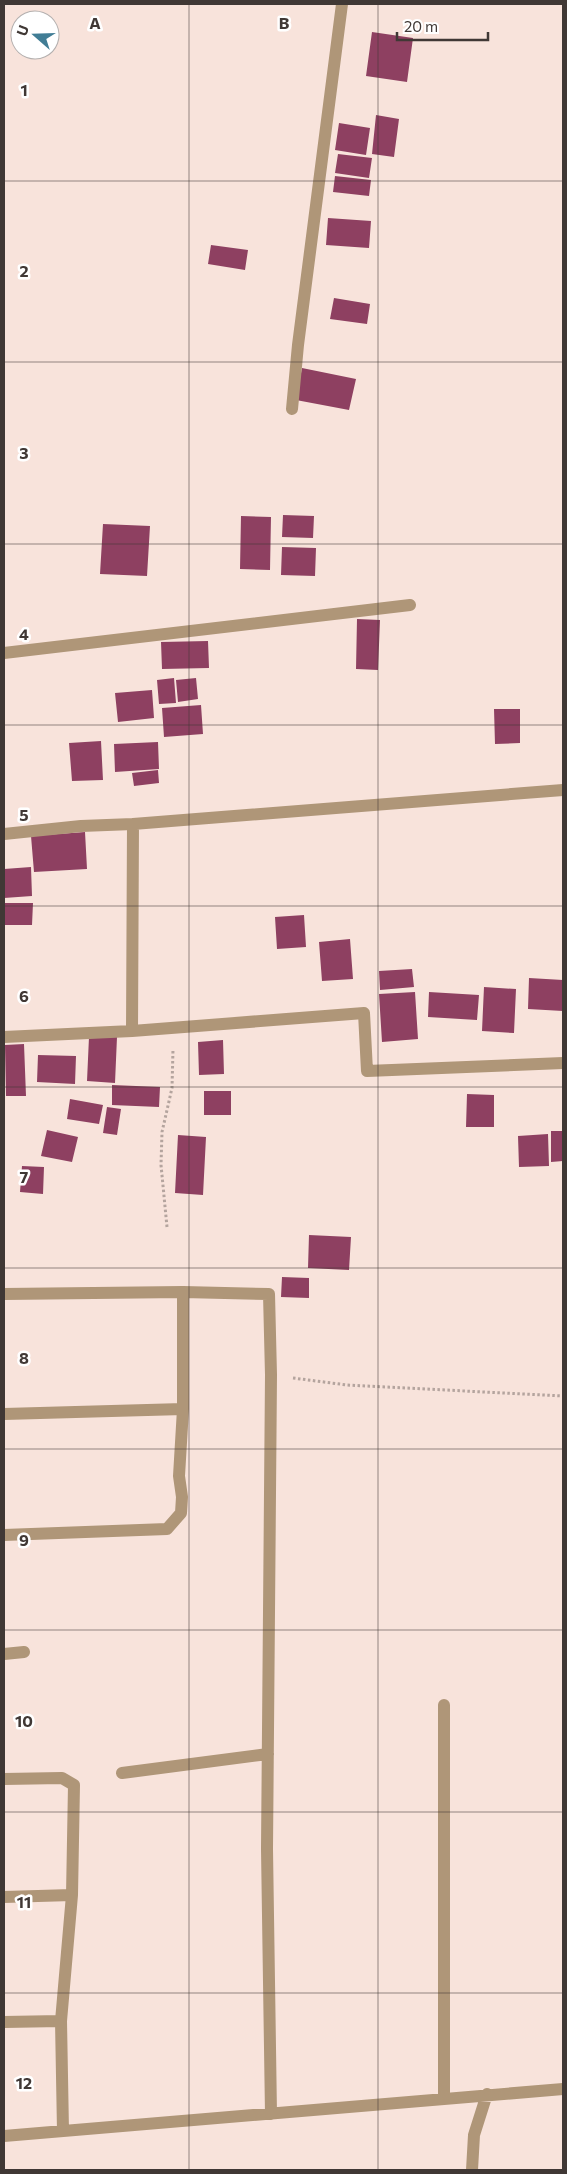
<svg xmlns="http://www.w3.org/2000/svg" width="567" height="2174" font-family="Commissioner,sans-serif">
	<rect width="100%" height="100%" fill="#f8e3db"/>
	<path fill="#8e4061" d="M372 32 413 38 407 82 366 76Z
		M376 115 399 119 394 157 372 154Z
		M339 123 370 128 366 155 335 150Z
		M338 154 372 158 369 178 335 173Z
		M335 176 371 180 369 196 333 192Z
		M328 218 371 221 369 248 326 245Z
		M211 245 248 250 245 270 208 264Z
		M334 298 370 304 367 324 330 319Z
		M302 368 356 379 349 410 296 400Z
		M283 515 314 516 313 538 282 537Z
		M241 516 271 517 270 570 240 569Z
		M103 524 150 526 147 576 100 574Z
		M282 547 316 548 315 576 281 575Z
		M357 619 380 620 378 670 356 669Z
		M208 641 209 668 162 669 161 642Z
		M174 678 176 703 159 704 157 680Z
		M196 678 198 699 178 702 176 680Z
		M152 690 154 718 118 722 115 693Z
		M201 705 203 734 164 737 162 708Z
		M494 709H520V743L495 744Z
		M101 741 103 780 72 781 69 743Z
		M158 742 159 769 115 772 114 744Z
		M158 770 159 783 134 786 132 773Z
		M85 832 87 869 34 872 31 836Z
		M31 867 32 896 4 898V869Z
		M4 903H33L32 925H4Z
		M304 915 306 947 277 949 275 917Z
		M350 939 353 979 322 981 319 942Z
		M412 969 414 987 380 990 379 971Z
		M529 978 563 980V1011L528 1009Z
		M484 987 516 989 514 1033 482 1031Z
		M415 992 418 1039 382 1042 379 994Z
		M429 992 479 995 477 1020 428 1017Z
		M89 1037H117L115 1083 87 1081Z
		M223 1040 224 1074 199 1075 198 1042Z
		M24 1044 26 1096H6L5 1045Z
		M38 1055 76 1056 75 1084 37 1082Z
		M112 1085 160 1087 159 1107 112 1105Z
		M204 1091H231V1115H204Z
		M467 1094 494 1095V1127H466Z
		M70 1099 103 1105 99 1124 67 1119Z
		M107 1107 121 1109 117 1135 103 1133Z
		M47 1130 78 1137 72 1162 41 1156Z
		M551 1131H563V1161L551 1162Z
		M548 1134 549 1166 519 1167 518 1136Z
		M178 1135 206 1137 203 1195 175 1193Z
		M22 1166 44 1167 43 1194 20 1192Z
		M309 1235 351 1237 349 1270 308 1268Z
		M282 1277 309 1278V1298L281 1297Z"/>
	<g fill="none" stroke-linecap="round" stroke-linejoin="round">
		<path stroke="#b4a49e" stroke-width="3" stroke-dasharray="2.5 2.5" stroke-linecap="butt" d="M167 1227 161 1165 162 1132 172 1088 173 1049
			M293 1378 347 1385 563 1396"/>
		<path stroke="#af9678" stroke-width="12" d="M292 409 298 345 342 4
			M4 653 410 605
			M133 824 563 790
			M4 834 81 826 133 824 132 1031
			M4 1037 132 1031 364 1013 367 1071 563 1063
			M4 1294 183 1292 269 1294 271 1375 267 1849 271 2114
			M4 1414 183 1409
			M4 1535 167 1529 181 1513 182 1497 179 1476 183 1409V1292
			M4 1654 24 1652
			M122 1773 268 1754
			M4 1779 62 1778 74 1785 72 1895 61 2021 63 2131
			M4 1897 72 1895
			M4 2022 61 2021
			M444 2098V1705
			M4 2136 563 2089
			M472 2170 474 2135 487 2094"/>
	</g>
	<path fill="none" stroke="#403835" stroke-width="1" stroke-opacity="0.55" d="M189 4V2170M378 4V2170M4 181H563M4 362H563M4 544H563M4 725H563M4 906H563M4 1087H563M4 1268H563M4 1449H563M4 1630H563M4 1812H563M4 1993H563"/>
	<g font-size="16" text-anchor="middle" font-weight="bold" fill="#403835" stroke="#fff" stroke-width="5" stroke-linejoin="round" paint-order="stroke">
		<text x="95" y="29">A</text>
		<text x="284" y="29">B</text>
		<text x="24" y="96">1</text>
		<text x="24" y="277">2</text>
		<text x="24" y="459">3</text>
		<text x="24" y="640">4</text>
		<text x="24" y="821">5</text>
		<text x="24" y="1002">6</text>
		<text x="24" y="1183">7</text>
		<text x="24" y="1364">8</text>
		<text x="24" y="1546">9</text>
		<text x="24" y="1727">10</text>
		<text x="24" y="1908">11</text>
		<text x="24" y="2089">12</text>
	</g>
	<rect width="567" height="2174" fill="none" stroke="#403835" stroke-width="10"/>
	<g transform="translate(35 35) rotate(290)"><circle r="24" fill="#ffffff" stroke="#b3afae"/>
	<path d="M0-4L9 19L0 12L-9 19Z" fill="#417d95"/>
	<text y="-8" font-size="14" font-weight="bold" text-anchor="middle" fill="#403835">U</text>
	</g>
	<path d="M397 32v8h91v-8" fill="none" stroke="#403835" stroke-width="2.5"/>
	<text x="404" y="32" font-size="15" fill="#403835" stroke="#ffffff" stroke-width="4" paint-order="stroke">20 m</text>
</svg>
